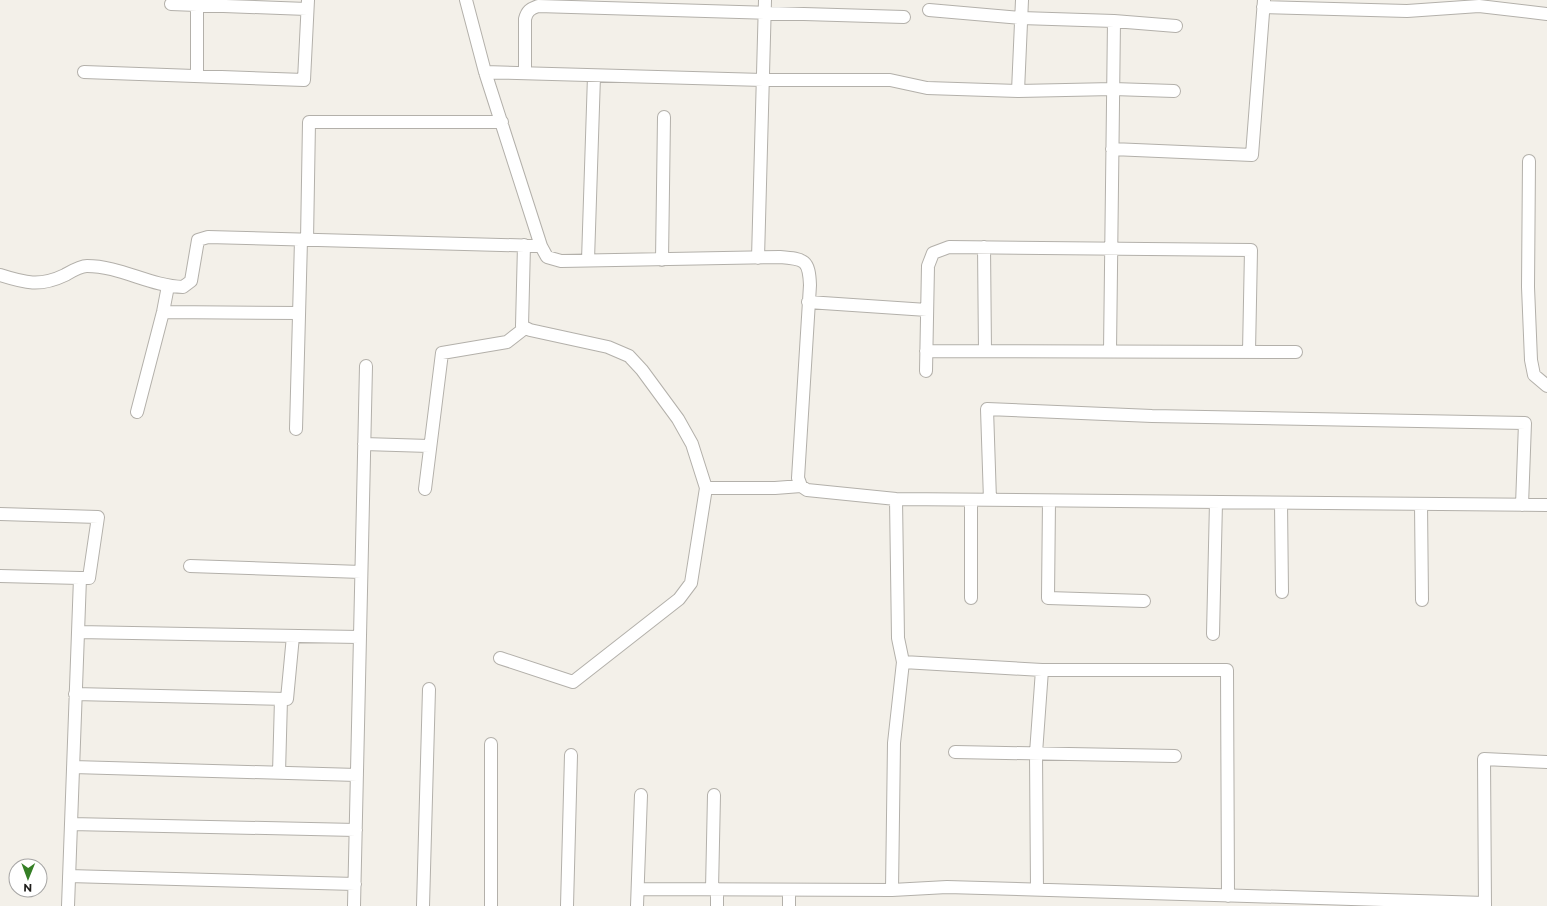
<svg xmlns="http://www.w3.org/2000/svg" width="1547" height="906" font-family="Montserrat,sans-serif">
	<rect width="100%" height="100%" fill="#f3f0e9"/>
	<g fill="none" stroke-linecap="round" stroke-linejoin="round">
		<g stroke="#b3b0aa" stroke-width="14">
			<path id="street" d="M466 0 485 72 541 246 547 257 561 261 780 257C805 259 809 260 810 285L798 478 801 486 807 490 896 499 1547 505
				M171 4 307 9
				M197 5V75
				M1263 7 1407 11 1479 6 1547 14
				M929 10 1021 18 1114 21 1176 26
				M84 72 304 80 308 0
				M485 72 763 80H890L927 88 1018 91 1113 89 1174 91
				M525 73V19C527 11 530 9 538 6L904 17
				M1018 91 1022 0
				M1112 149 1252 155 1264 0
				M1529 161 1528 287 1531 360 1534 375 1547 386
				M307 240 309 122H502
				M524 245 522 326 530 330 608 347 629 356 642 370 678 419 692 444 706 488H775L801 486
				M984 247 985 351
				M758 258 765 0
				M588 260 594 76
				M662 260 664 117
				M0 275C25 283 40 287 65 275 72 271 80 266 87 266 120 266 150 286 183 287L191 281 198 240 208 237 541 246
				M808 302 927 310
				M163 312 299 313
				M926 351 1296 352
				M1110 351 1114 21
				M926 371 928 266 933 253 949 247 1251 250 1249 352
				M137 412 163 312 168 286
				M296 429 301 240
				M364 444 429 446
				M425 489 442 353 507 342 525 328
				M990 500 987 409 1152 416 1525 423 1522 505
				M1049 501 1048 598 1144 601
				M1281 503 1282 592
				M1421 504 1422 600
				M0 514 98 517 89 578H80L68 906
				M190 566 361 572
				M0 576 80 578
				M971 598V500
				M78 632 359 637
				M1213 634 1216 502
				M500 658 573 682 679 599 691 583 706 488
				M903 662 1042 670H1227L1228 896
				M75 694 287 699 293 636
				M491 744V906
				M955 752 1175 756
				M73 767 357 775
				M279 773 281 699
				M71 824 356 830
				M69 876 355 884
				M638 889 892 890 947 887 1485 903
				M712 889 714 795
				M892 890 894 743 903 662 898 638 896 499
				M1037 890 1036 753 1042 670
				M354 906 366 366
				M423 906 429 689
				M567 906 571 755
				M637 906 641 795
				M717 906V889
				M789 906V890
				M1485 906 1484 759 1547 762"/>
		</g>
		<use href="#street" stroke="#fff" stroke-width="12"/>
	</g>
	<g transform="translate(28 878) rotate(181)"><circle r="19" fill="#ffffff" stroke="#a6a5a4"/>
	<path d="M0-3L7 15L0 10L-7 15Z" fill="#357f26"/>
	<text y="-6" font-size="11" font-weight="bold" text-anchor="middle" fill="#201f1c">N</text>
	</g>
</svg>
